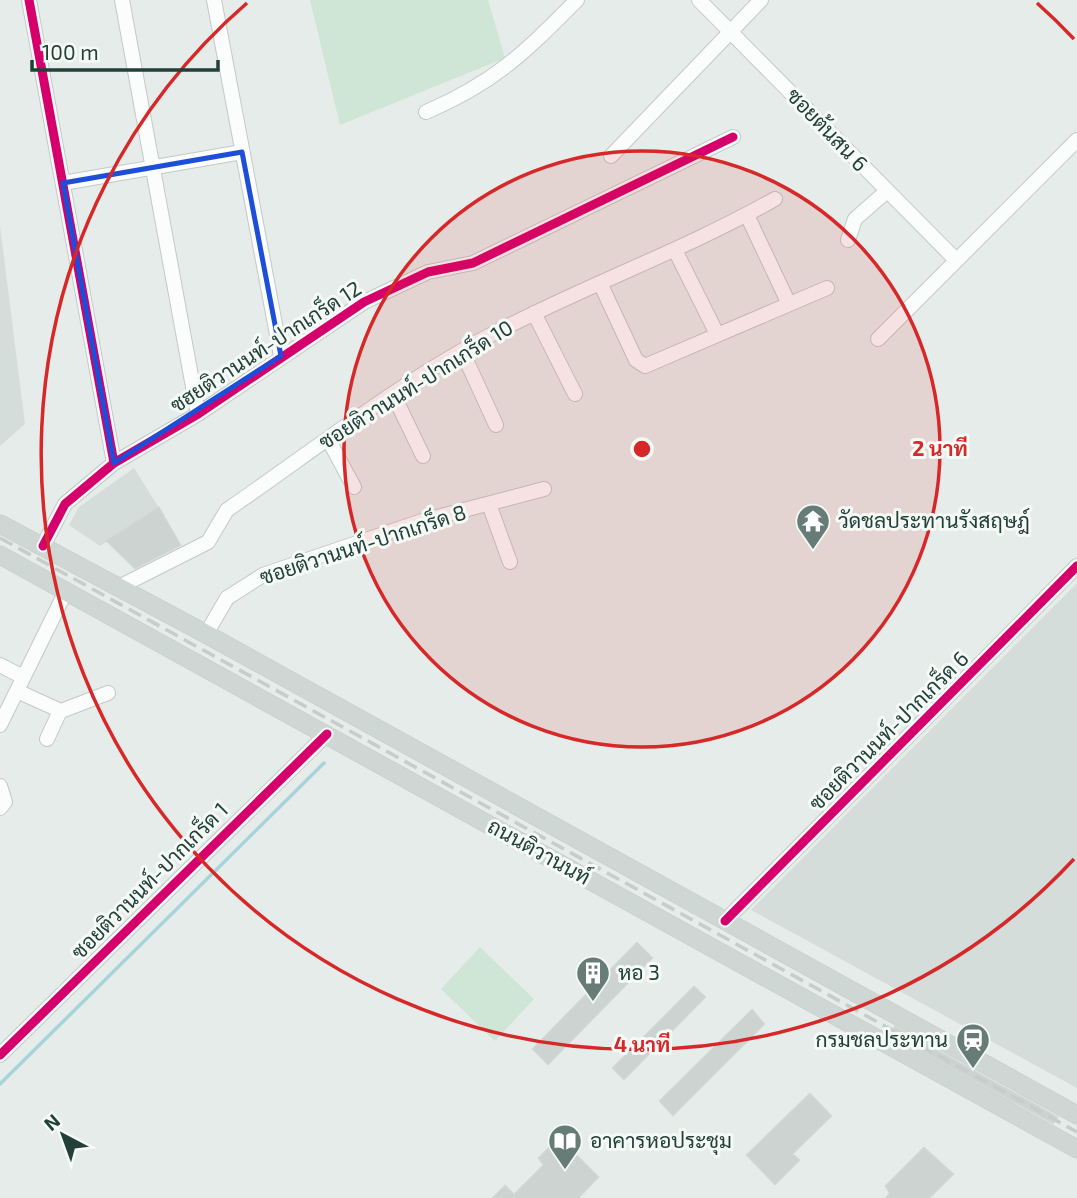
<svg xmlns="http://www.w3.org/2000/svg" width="1077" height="1198" font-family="'Exo 2',Sarabun,sans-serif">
	<rect width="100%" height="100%" fill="#e6ece9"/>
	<path fill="#d4ddd9" d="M0 226 25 424 0 446Z
		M134 468 159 508 100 546 69 525 79 507Z
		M1077 583V1088L751 910Z"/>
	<path fill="#cfe5d5" d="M310 0H488L505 58 340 125Z
		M480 947 534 999 495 1041 441 989Z"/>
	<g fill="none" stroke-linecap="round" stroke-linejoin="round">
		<path stroke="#a6d4da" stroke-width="3.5" d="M0 1084 324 763"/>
	</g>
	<path fill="#cdd3d0" stroke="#cfd5d2" stroke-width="2" d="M159 508 180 545 135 568 107 541Z
		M637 943 652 958 548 1064 533 1049Z
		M694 987 705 997 624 1079 613 1068Z
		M752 1010 764 1024 673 1115 660 1101Z
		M895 1027 1057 1117 1053 1123 891 1034Z
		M810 1094 831 1116 792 1154 799 1160 775 1184 747 1155Z
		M559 1138 598 1177 578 1198H493L505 1186 514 1195 544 1165 539 1158Z
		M924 1148 953 1174 929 1198H886L890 1193 886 1186Z"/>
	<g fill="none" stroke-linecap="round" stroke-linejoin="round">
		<g stroke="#c3c9c6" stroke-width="16">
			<path id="minor" d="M29 0 114 463
				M122 0 198 414
				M214 0 281 356
				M699 0 955 259
				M426 112C496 82 525 52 577 0
				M611 156 761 0
				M63 183 242 152
				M747 215 788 302
				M848 240 855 219 887 191
				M675 250 717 334
				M601 285 636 360 645 366 827 288
				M534 313 575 394
				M878 339 1077 140
				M462 351 496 425
				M394 396 423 456
				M328 439 354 487
				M489 504 510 562
				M43 546 65 504 114 463 198 414 364 302 428 272 473 263 733 137
				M119 587 208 542 227 510C311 452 394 387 483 339 578 288 681 252 775 199
				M206 634 227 598 263 575 422 521 544 489
				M0 665 23 677
				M17 691 61 711 108 693
				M0 725 66 591
				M47 739 60 711
				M0 786 5 802 0 808
				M725 921 1077 566
				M0 1055 327 734"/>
		</g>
		<g stroke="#c2cac8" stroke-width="19">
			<path id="major" d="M0 524 206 634 1077 1115
				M0 555 1077 1149"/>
		</g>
		<use href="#minor" stroke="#fbfcfc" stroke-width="14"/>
		<use href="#major" stroke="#cfd7d5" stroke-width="18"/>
		<path stroke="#c7cdca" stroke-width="3.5" stroke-dasharray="14 7" stroke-linecap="butt" d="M0 538 1077 1132"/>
		<g stroke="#f5faf7" stroke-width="13">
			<path id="cycleway" d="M29 0 114 463
				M43 546 65 504 114 463 198 414 364 302 428 272 473 263 733 137
				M725 921 1077 566
				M0 1055 327 734"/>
		</g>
		<use href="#cycleway" stroke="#d6006c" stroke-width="9"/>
	</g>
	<path fill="none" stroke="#1d4ed8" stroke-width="5" stroke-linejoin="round" d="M242 152 281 356 114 463 63 183Z"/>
	<circle cx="642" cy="449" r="298" fill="#d62828" fill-opacity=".12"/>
	<g fill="none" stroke="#d62828" stroke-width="3.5">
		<circle cx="642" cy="449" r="298"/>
		<path d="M1074 859A596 596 0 1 1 247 3M1037 3A596 596 0 0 1 1074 39"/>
	</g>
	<defs>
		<g id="temple-pin" transform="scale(1.75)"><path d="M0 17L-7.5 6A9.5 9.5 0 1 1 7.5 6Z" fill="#677c76" stroke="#f5faf7"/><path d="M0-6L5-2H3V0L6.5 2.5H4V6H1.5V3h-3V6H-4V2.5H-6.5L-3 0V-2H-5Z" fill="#fff"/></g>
		<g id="building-pin" transform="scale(1.75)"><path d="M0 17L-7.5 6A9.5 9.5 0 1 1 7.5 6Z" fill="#677c76" stroke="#f5faf7"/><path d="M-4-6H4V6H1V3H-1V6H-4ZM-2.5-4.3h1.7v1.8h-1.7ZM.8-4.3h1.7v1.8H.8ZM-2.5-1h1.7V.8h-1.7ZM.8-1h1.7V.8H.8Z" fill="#fff"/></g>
		<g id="station-pin" transform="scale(1.75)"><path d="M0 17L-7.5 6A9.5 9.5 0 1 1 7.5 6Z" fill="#677c76" stroke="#f5faf7"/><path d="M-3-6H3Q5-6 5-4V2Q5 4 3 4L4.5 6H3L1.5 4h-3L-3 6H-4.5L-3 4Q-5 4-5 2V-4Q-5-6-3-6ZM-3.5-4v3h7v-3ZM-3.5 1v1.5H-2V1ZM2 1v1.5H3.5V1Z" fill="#fff"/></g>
		<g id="library-pin" transform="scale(1.75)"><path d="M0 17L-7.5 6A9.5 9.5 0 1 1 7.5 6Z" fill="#677c76" stroke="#f5faf7"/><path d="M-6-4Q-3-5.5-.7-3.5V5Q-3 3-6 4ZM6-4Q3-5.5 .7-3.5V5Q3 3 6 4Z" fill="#fff"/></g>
	</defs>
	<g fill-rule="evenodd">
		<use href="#temple-pin" x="813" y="521"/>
		<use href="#building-pin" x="593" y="973"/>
		<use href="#station-pin" x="973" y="1040"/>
		<use href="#library-pin" x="565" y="1141"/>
	</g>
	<g text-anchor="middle" stroke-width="6" stroke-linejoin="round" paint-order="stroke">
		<g font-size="21" fill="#234038" stroke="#f5faf7">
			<text transform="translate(827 130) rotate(46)" y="7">ซอยต้นสน 6</text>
			<text transform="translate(266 347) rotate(-33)" y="7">ซฮยติวานนท์-ปากเกร็ด 12</text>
			<text transform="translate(416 385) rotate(-32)" y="7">ซอยติวานนท์-ปากเกร็ด 10</text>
			<text transform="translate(363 545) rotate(-18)" y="7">ซอยติวานนท์-ปากเกร็ด 8</text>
			<text transform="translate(889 731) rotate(-45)" y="7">ซอยติวานนท์-ปากเกร็ด 6</text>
			<text transform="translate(539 852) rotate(29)" y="7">ถนนติวานนท์</text>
			<text transform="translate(150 881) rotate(-45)" y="7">ซอยติวานนท์-ปากเกร็ด 1</text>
		</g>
		<g font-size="21" fill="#234038" stroke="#f5faf7" text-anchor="start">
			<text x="838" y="528">วัดชลประทานรังสฤษฎ์</text>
			<text x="618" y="980">หอ 3</text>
			<text x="948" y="1047" text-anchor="end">กรมชลประทาน</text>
			<text x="590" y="1148">อาคารหอประชุม</text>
		</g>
	</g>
	<circle cx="642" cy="449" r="10" fill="#d62828" stroke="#f5faf7" stroke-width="3.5"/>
	<g font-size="21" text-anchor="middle" font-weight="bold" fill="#d62828" stroke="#f5faf7" stroke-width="6" stroke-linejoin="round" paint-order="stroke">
		<text x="940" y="456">2 นาที</text>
		<text x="642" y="1052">4 นาที</text>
	</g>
	<g transform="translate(63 1135) rotate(319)" stroke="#f5faf7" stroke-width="5" paint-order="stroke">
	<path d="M0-5L12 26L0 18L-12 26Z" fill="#234038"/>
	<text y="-10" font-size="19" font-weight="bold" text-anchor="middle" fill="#234038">N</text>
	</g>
	<path d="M32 60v10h186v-10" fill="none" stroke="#234038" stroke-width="3.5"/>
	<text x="42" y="60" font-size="21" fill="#234038" stroke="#f5faf7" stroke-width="5" paint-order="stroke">100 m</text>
</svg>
